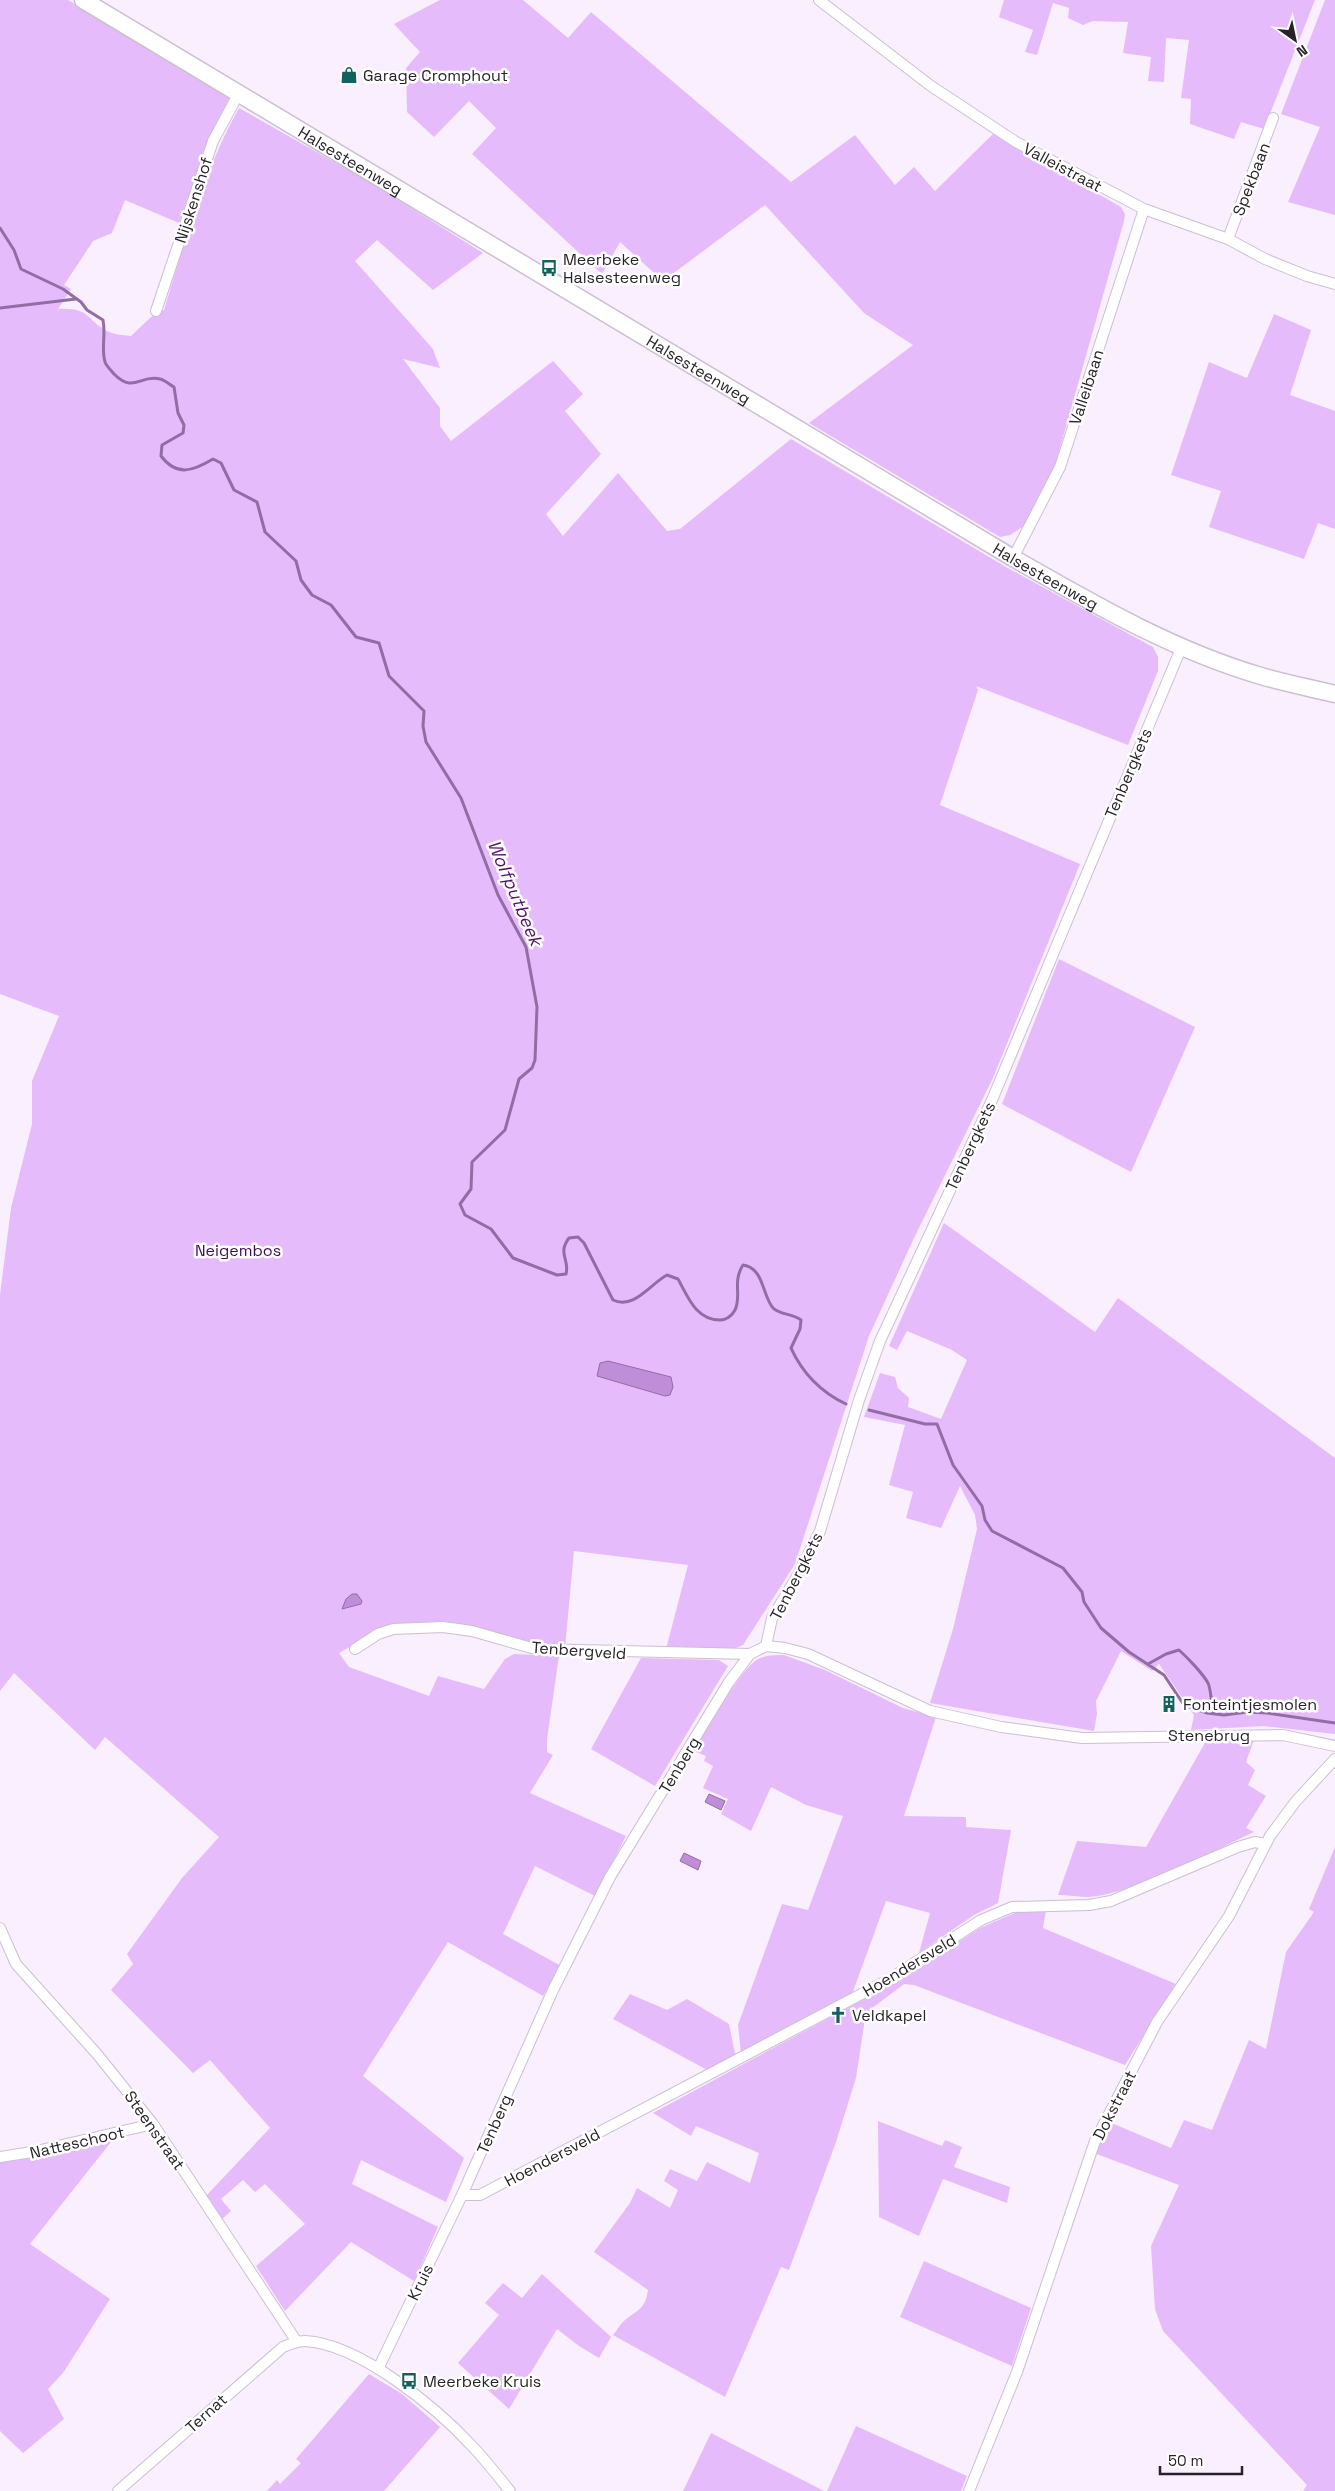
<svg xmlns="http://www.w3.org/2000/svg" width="1335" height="2491" font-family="'Space Grotesk',sans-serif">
	<rect width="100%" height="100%" fill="#f9effe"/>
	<path fill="#e6bbfc" d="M0 0H68L230 97 209 138 179 223 125 200 112 233 93 241 64 285 71 289 58 309C90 307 85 319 107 331 114 335 124 335 131 336L151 317 164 310C185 241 203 172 239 108L368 181 483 253 433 290 377 240 355 261 433 349 440 368 403 359 440 408V426L451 441 553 361 583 394 565 411 601 454 546 514 563 536 618 473 667 531 680 529 791 439 1006 567 1153 647 1158 657V671L1128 745 976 686 978 690 940 805 1080 864 993 1078 914 1238 869 1336 795 1564 743 1645 731 1650 666 1649 688 1565 574 1551 565 1648 523 1641 444 1621 391 1624 339 1653 349 1667 429 1696 438 1676 484 1689 505 1659 514 1654 559 1656 547 1739V1752L553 1755 530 1793 626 1836 595 1896 535 1866 503 1934 561 1966 543 1996 448 1942 363 2076 464 2158 446 2202 361 2160 352 2184 438 2227 414 2281 351 2242 285 2311 256 2266 305 2224 265 2184 255 2192 243 2180 221 2199 231 2211 222 2219 206 2196 270 2128 210 2060 193 2073 111 1990 133 1964 127 1954 182 1878 219 1837 105 1737 95 1750 14 1673 0 1691V1295L11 1208 32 1124V1081L59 1016 0 994Z
		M440 0H523L568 38 591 12 791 182 855 135 895 185 914 167 935 191 993 134 1121 207 1125 214 1124 221 1054 469 1024 526 1010 535 1000 537 809 423 913 345 864 313 765 205 663 281 620 242 602 274 472 154 496 128 469 101 434 137 407 112 406 68 420 52 394 24Z
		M1004 0H1315L1264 129 1241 122 1234 139 1190 124 1191 99 1181 98 1189 40 1166 38 1164 82 1148 81 1151 57 1123 53 1128 22 1093 21 1083 25 1068 18 1069 8 1053 3 1037 55 1025 52 1033 30 999 17Z
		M1325 0H1335V215L1288 202 1320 127 1281 114Z
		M1274 314 1311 330 1290 395 1335 411V529L1318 523 1304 559 1209 527 1221 491 1171 475 1209 362 1247 378Z
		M1059 959 1195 1027 1131 1172 1002 1104Z
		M944 1223 1095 1332 1118 1298 1335 1458V1734L1263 1726 1191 1730 1194 1715 1159 1664 1152 1671 1121 1651 1096 1701 1097 1714 1094 1731 930 1703 953 1629 977 1529 975 1515 960 1486 941 1528 906 1518 913 1492 889 1485 905 1425 864 1417 880 1373 895 1377 898 1388 909 1398 908 1407 941 1419 967 1360 952 1350 907 1331 897 1350 889 1346Z
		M784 1655 825 1670 903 1708 936 1717 904 1816 966 1817V1827L1011 1830 998 1903 974 1915 919 1953 930 1913 886 1901 851 1997 741 2054 738 2025 782 1904 808 1910 843 1816 806 1805 771 1787 751 1831 721 1814 728 1799 703 1788 713 1766 704 1761 706 1756 694 1751C706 1732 740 1669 758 1659 766 1655 775 1655 784 1655Z
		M641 1658 719 1660 728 1666 655 1786 591 1749Z
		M1254 1740 1246 1762 1255 1770 1248 1785 1266 1796 1246 1828 1254 1832C1212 1851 1133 1894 1089 1897 1079 1897 1068 1895 1058 1895L1077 1841 1146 1847 1206 1741Z
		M1335 1847V2491H1303L1307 2485 1163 2331 1155 2309 1151 2246 1179 2185 1094 2153 1109 2122 1171 2148 1184 2120 1212 2130 1249 2040 1266 2049 1286 1952 1314 1912 1309 1909Z
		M1046 1910 1043 1928 1176 1984 1125 2065 914 1985 904 1984 871 2009 865 2019 856 2078 836 2142 789 2270 781 2267 725 2397 613 2335C617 2331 620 2324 625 2320 639 2309 645 2309 648 2290L594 2252 630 2203 637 2188 670 2208 678 2190 664 2181 670 2169 697 2181 707 2162 750 2183 759 2153 696 2126 691 2136 653 2113 901 1979 980 1928 1017 1912Z
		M630 1994 667 2010 687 1999 729 2024 736 2058 709 2071 613 2019Z
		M878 2121 942 2146 945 2140 962 2147 954 2167 1010 2187 1007 2203 943 2179 919 2236 879 2217Z
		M115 2137 30 2244 110 2299 63 2373 48 2389 64 2419 23 2453 0 2431V2162L50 2154Z
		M924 2261 1031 2308 1012 2366 900 2317Z
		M542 2274 611 2337 599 2358 579 2346 557 2329 509 2409 458 2363 499 2315 485 2303 503 2283 522 2298Z
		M369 2374 402 2394 440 2427 384 2491H267L277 2480 280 2484 301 2463 296 2459Z
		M856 2426 967 2476 961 2491H827Z
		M711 2433 824 2491H683Z"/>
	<path fill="#c08dd9" stroke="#926da4" d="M608 1361 671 1377 673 1387 670 1395 665 1396 597 1376 600 1363Z
		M352 1594H357L362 1601 361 1604 342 1609 346 1599Z
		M709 1794 725 1801 721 1810 705 1802Z
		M684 1853 701 1861 698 1870 680 1861Z"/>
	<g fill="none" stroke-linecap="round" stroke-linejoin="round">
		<path stroke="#926da4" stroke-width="3" d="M0 228 14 250 21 269 63 289 81 302 87 310 103 320C106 334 101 348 105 362 107 367 111 370 114 374 134 394 140 374 160 379 165 380 170 385 174 387L178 413 184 425 183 433 162 445 161 456C177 477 193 471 213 459L221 463 234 490 257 502 265 532 296 561 301 580 312 595 331 605 356 637 379 643 389 676 424 711 423 726 426 742 461 798 498 895 526 947 537 1007 535 1060 532 1068 519 1079 505 1130 472 1162 471 1189 460 1204 465 1215 491 1229 513 1258 557 1275 566 1274C570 1259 557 1254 569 1238L578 1237 584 1243 613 1300C634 1310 650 1284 667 1275L678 1279C688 1297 696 1320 720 1320 726 1320 732 1316 735 1310 742 1296 732 1282 743 1265 764 1268 762 1295 773 1308 780 1315 791 1313 801 1320L800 1329 791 1348C802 1372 821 1392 846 1404
			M0 308 76 299
			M869 1410 925 1424H937L953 1465 982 1506 985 1520 992 1531 1063 1568 1082 1592 1084 1602 1101 1628 1129 1652 1164 1675 1184 1705 1207 1713 1224 1715 1247 1712 1267 1713 1335 1723
			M1148 1664 1166 1654 1179 1650C1188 1658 1203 1674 1208 1683 1212 1692 1210 1704 1215 1714"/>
		<g stroke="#cbbfd1" stroke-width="12">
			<path id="street" d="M819 0 931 86 1016 142 1144 209 1228 239 1265 259 1307 276 1335 284
				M1228 239 1273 118
				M156 311 213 141 239 93
				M1013 558 1060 467 1144 209
				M766 1646 772 1618 799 1573 820 1531 859 1400 880 1341 992 1100 1182 646
				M355 1649 378 1634 393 1629 443 1627 472 1631 535 1649 750 1654
				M0 1928 16 1964 97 2054 153 2124 297 2342
				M0 2157 32 2152 153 2124
				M462 2195H480L888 1980 981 1920 1012 1907 1089 1905 1111 1901 1238 1847 1255 1842 1265 1844
				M378 2369 462 2195 553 1990 610 1877 729 1682 750 1654 766 1646 785 1648 808 1654 930 1711 1001 1727 1082 1738 1283 1735 1335 1746
				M118 2491 283 2347C290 2344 297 2341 305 2341 360 2344 437 2408 473 2447 486 2461 498 2476 510 2491
				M969 2491 1017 2372 1095 2141 1157 2022 1229 1916 1270 1836 1296 1801 1335 1759"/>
		</g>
		<g stroke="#cbbfd1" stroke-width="19">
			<g id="primary">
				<path id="s1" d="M83 0 1013 558C1092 603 1172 650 1261 676 1285 683 1310 688 1335 694"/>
			</g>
		</g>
		<use href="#street" stroke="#fff" stroke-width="10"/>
		<use href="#primary" stroke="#fff" stroke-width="16"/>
	</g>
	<defs>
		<g id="shop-bare" transform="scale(1.35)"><path d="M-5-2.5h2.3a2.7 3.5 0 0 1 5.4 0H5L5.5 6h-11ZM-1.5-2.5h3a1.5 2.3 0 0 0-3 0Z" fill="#136260" stroke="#fff" stroke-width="2.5" paint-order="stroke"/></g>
		<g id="bus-bare" transform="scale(1.35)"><path d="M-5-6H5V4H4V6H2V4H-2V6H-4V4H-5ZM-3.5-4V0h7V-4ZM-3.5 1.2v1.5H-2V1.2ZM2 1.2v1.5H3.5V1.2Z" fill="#136260" stroke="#fff" stroke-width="2.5" paint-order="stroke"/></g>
		<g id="building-bare" transform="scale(1.35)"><path d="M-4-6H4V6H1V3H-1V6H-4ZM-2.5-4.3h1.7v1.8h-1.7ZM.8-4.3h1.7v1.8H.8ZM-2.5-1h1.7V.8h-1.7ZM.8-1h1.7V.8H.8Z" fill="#136260" stroke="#fff" stroke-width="2.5" paint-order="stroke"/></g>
		<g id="church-bare" transform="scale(1.35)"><path d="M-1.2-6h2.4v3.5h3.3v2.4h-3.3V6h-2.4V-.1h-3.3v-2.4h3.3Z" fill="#136260" stroke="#fff" stroke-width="2.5" paint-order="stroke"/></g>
	</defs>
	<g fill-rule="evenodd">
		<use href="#shop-bare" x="349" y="75"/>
		<use href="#bus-bare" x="549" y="268"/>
		<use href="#building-bare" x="1169" y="1704"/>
		<use href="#church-bare" x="838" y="2015"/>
		<use href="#bus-bare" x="409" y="2381"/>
	</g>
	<g text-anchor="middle" stroke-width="5" stroke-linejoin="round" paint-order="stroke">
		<g font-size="16" fill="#272229" stroke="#fff" text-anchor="start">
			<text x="363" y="81">Garage Cromphout</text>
			<text x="563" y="265">Meerbeke<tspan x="563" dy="18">Halsesteenweg</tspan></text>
			<text x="1183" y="1710">Fonteintjesmolen</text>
			<text x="852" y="2021">Veldkapel</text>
			<text x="423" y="2387">Meerbeke Kruis</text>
		</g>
		<g font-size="16" fill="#272229" stroke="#fff">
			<text dy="6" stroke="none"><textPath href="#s1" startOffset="312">Halsesteenweg</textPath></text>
			<text transform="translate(1063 167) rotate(28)" y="6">Valleistraat</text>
			<text transform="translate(1251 179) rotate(-69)" y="6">Spekbaan</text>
			<text transform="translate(193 200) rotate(-72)" y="6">Nijskenshof</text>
			<text dy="6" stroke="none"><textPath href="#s1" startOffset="718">Halsesteenweg</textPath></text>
			<text transform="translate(1086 387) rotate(-72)" y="6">Valleibaan</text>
			<text dy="6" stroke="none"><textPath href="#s1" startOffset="1122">Halsesteenweg</textPath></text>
			<text transform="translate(1128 773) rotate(-67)" y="6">Tenbergkets</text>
			<text transform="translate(970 1146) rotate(-65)" y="6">Tenbergkets</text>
			<text transform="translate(796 1576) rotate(-63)" y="6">Tenbergkets</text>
			<text transform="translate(579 1650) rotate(4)" y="6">Tenbergveld</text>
			<text x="1209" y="1741">Stenebrug</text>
			<text transform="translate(679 1765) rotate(-59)" y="6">Tenberg</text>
			<text transform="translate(909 1965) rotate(-31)" y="6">Hoendersveld</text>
			<text transform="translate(1114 2105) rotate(-63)" y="6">Dokstraat</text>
			<text transform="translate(494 2124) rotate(-66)" y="6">Tenberg</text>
			<text transform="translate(155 2130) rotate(55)" y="6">Steenstraat</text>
			<text transform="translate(77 2142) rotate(-13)" y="6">Natteschoot</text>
			<text transform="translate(552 2157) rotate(-28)" y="6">Hoendersveld</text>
			<text transform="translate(420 2282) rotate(-64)" y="6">Kruis</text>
			<text transform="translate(206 2413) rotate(-42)" y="6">Ternat</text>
		</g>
		<g font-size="16" fill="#3e0c52" stroke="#fff">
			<text x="238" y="1256">Neigembos</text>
		</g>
		<g font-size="18" font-style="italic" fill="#54106d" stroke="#fff">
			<text transform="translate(515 893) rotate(67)" y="6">Wolfputbeek</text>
		</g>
	</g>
	<g transform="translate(1295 40) rotate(147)" stroke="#ffffff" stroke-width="4" paint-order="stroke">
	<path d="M0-4L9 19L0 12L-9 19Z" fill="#272229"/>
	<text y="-8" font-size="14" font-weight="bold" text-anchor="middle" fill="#272229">N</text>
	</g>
	<path d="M1160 2466v8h82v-8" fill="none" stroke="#272229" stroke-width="2.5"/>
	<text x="1168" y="2466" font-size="15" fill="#272229" stroke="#ffffff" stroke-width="4" paint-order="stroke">50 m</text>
</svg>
